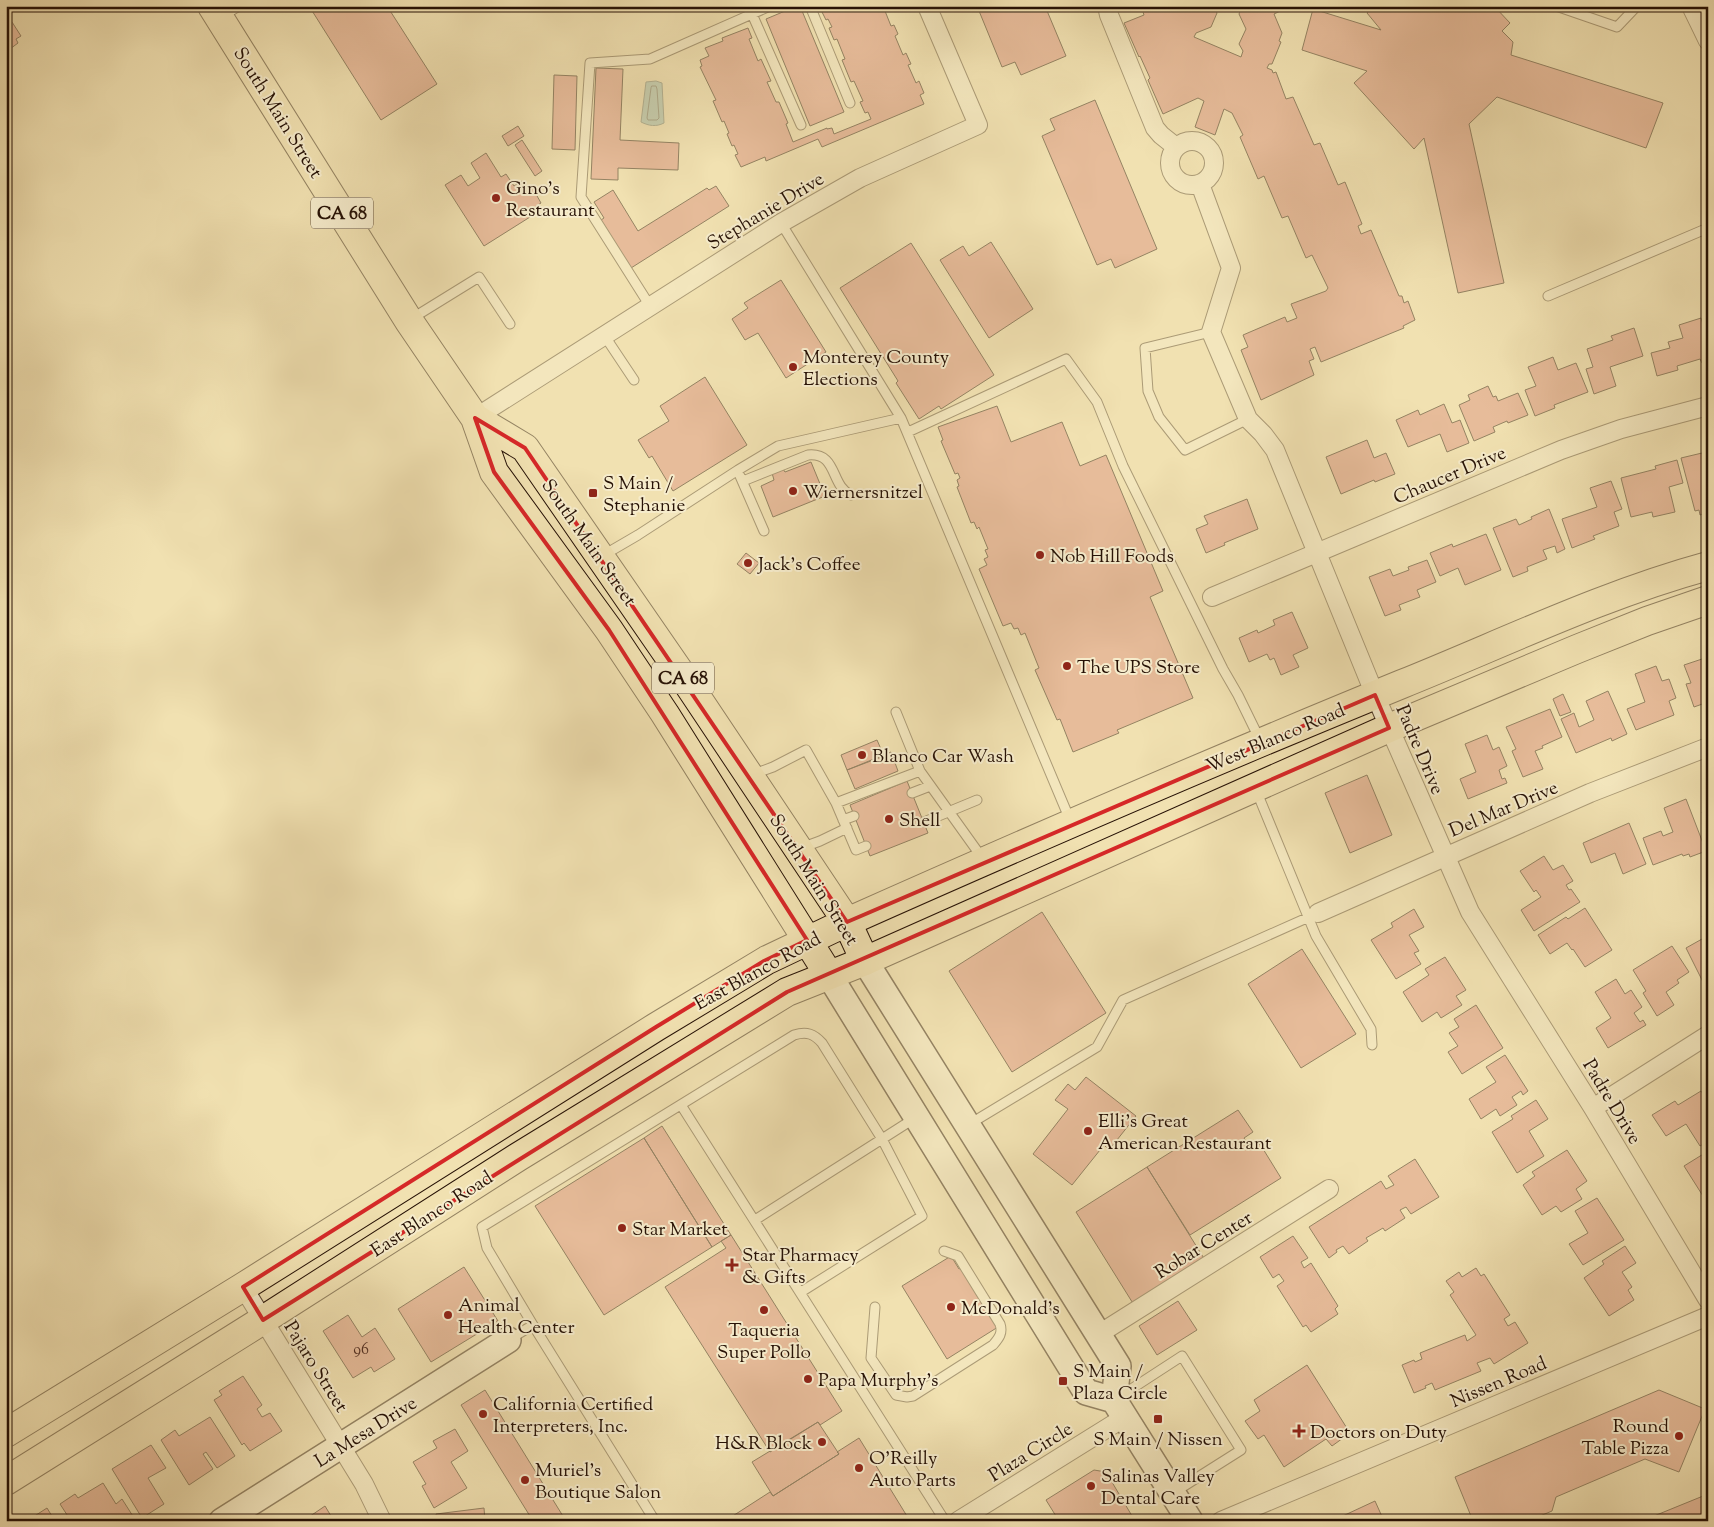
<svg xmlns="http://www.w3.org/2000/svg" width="1714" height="1527" font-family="'Sorts Mill Goudy',serif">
	<rect width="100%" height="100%" fill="#f1e1b1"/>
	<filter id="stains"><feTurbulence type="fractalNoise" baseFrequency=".004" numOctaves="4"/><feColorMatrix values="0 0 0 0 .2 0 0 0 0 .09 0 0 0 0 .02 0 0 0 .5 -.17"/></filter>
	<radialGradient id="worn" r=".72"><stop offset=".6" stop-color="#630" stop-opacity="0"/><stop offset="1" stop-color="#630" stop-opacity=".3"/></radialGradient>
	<path fill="#9bbcb1" stroke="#6c786c" d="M656 81 662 83 664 123C656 127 649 126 641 122L646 82Z"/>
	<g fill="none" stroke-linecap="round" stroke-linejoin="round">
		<path stroke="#60665b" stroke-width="1" d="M652 86H656L657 89 659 118 657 120H648L647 118 651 88Z"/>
	</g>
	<path fill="#db8f7e" stroke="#261105" d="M309 6H387L437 84 381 120Z
		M797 6H800L844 112 810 126 766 19Z
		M883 6 891 26 894 25 898 34 895 36 903 55 906 53 911 64 908 65 916 83 919 81 924 93 920 95 924 104 822 147 818 139 766 161 765 157 741 167 735 155 738 154 734 145 732 146 727 134 729 133 724 121 722 122 713 101 716 100 700 67 702 66 700 60 709 56 705 48 723 41 722 38 748 28 752 38 749 39 758 61 761 59 771 81 767 82 776 102H779L788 123 786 124 793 142 827 128V129L832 128 834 134 871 119 868 112 865 113 860 102 863 101 854 81 851 82 842 60 845 59 837 39 834 40 829 28 832 27 828 19 826 20 820 8 823 6Z
		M977 6H1045L1066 56 1021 75 1015 62 1002 67Z
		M1150 6H1214L1217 13 1211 27 1196 33 1194 37 1241 57 1243 51 1239 44 1246 29 1239 14 1242 6H1291L1274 14 1282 33 1279 41 1281 42 1272 64H1269L1267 68 1272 70 1273 73 1276 72 1286 99 1293 97 1314 145 1320 143 1338 185 1345 182 1362 224 1358 226 1361 234 1371 230 1399 296H1402L1404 303 1408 301 1415 320 1403 326 1404 328 1321 362 1315 347 1310 349 1314 359 1309 361 1314 375 1261 400 1241 350 1248 347 1243 335 1285 317 1287 322 1297 318 1291 304 1326 291 1328 288 1312 255 1306 258 1288 216 1282 218 1264 176 1258 179 1240 137 1243 135 1232 113 1224 109 1215 135 1195 127 1204 101 1198 98 1163 114 1148 80 1150 78 1140 56 1139 57 1124 23 1144 15 1142 9Z
		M1373 6H1494L1510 23 1502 31 1513 42 1511 55 1663 103 1646 148 1497 97 1469 124 1504 283 1458 293 1424 138 1414 149 1354 83 1367 71 1302 50 1313 9 1381 30 1367 13Z
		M12 22 21 36 16 39 18 43 6 52V26Z
		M596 68 623 69 620 140 679 143 678 170 618 168V180L591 179Z
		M554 75 577 76 575 150 552 149Z
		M1095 100 1157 249 1115 268 1111 259 1097 265 1042 136 1055 130 1050 119Z
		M518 126 524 136 508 146 502 136Z
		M522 140 542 171 535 176 515 145Z
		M486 153 501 177 506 174 514 186 522 181 526 189 521 192 522 194 532 187 541 203 535 207 538 212 484 246 445 185 461 175 468 186 480 178 471 163Z
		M716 186 729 206 631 268 601 220 604 218 594 202 613 190 638 231 707 188 709 190Z
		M991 242 1033 309 989 338 940 260 963 246 969 256Z
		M911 243 994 375 941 409 939 406 919 419 896 383 898 381 840 288Z
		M781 280 826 352 786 378 758 333 745 340 732 319 748 308 744 303Z
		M1701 318 1708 341V361L1702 363 1700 359 1677 366 1678 370 1657 376 1651 353 1670 348 1668 342 1683 338 1679 325Z
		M1634 328 1643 356 1610 367 1616 386 1594 394 1586 369 1593 367 1587 349 1613 340 1611 336Z
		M1553 357 1558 370 1576 363 1588 392 1554 405 1555 408 1535 416 1525 390 1536 386 1528 367Z
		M705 377 747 445 673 491 652 456 649 458 638 440 669 421 660 406Z
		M1488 386 1493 397 1496 396 1498 401 1518 393 1528 415 1508 423 1507 421 1493 427 1495 432 1474 441 1459 405 1470 400 1468 395Z
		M1444 404 1452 423 1460 420 1469 443 1447 452 1440 434 1408 447 1396 420 1418 410 1420 415Z
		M997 406 1011 442 1062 422 1080 466 1106 455 1163 591 1150 597 1193 698 1117 730 1119 733 1073 752 1060 719 1057 720 1035 670 1039 668 1025 633 1021 635 1018 628 1014 629 1011 623 1003 626 979 569 987 565 984 559 988 557 985 550 988 549 979 527 977 529 974 522 971 523 957 487 959 486 957 480 960 478 958 473 955 474 941 441 943 440 938 427Z
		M1367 440 1374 458 1386 453 1395 474 1375 482 1374 480 1341 494 1326 457Z
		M1702 453 1703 457 1708 456V512L1700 515 1699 510 1695 511 1681 458Z
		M1677 460 1683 483 1669 487 1675 512 1653 517 1652 512 1631 517 1621 478 1656 469 1655 466Z
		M811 462 825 496 773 517 761 486 774 480 772 473 783 469 785 472Z
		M1611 481 1622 509 1614 512 1619 526 1593 536 1595 539 1572 548 1562 519 1597 507 1590 488Z
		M1247 499 1258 529 1224 543 1225 545 1206 553 1196 529 1208 524 1204 516Z
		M1549 509 1565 549 1557 553 1555 546 1543 550 1547 559 1527 567 1528 571 1513 577 1493 528 1516 519 1519 525 1532 519 1531 517Z
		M1486 534 1501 570 1465 585 1458 568 1440 576 1430 553 1452 544 1453 547Z
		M746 553 759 563 750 574 737 564Z
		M1427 560 1436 582 1417 590 1420 597 1399 605 1401 610 1385 616 1369 577 1390 569 1393 576 1409 570 1408 567Z
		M1292 612 1308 648 1293 655 1299 667 1281 675 1274 658 1270 660 1267 654 1249 662 1239 638 1257 630 1258 633 1275 625 1273 620Z
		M1708 657V702L1694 707 1686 684 1691 683 1684 665Z
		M1656 666 1662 681 1669 679 1676 698 1669 701 1674 715 1636 730 1627 709 1645 702 1635 674Z
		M1608 691 1627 734 1612 741 1611 738 1576 753 1561 719 1574 713 1579 727 1594 720 1586 701Z
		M1563 694 1571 712 1560 716 1553 699Z
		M1550 709 1562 737 1542 746 1543 748 1535 751 1543 769 1523 777 1512 751 1516 749 1506 727Z
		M1487 735 1493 750 1499 747 1507 766 1499 770 1502 779 1505 778 1507 783 1468 799 1460 779 1476 772 1465 744Z
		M877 740 884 756 847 770 841 755Z
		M891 752 898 771 855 789 847 770Z
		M1367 775 1392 835 1350 853 1325 793Z
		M907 781 928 833 870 856 850 805Z
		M1686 799 1706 851 1690 857 1689 854 1683 856 1682 854 1653 865 1643 838 1661 831 1663 836 1673 832 1664 808Z
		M1708 810V832L1702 812Z
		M1629 823 1646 864 1623 874 1615 853 1591 863 1583 843Z
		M1544 856 1553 870 1563 865 1573 881 1566 885 1569 890 1571 889 1580 902 1534 931 1521 910 1541 897 1536 890 1534 892 1520 871Z
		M1585 908 1612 950 1585 967 1573 949 1572 950 1567 943 1550 954 1538 935 1566 917 1568 919Z
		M1414 909 1424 927 1409 935 1419 951 1414 953 1421 964 1396 979 1371 940 1393 927 1391 923Z
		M1042 912 1106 1013 1012 1072 949 971Z
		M1708 913V927L1702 916Z
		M1702 939 1708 950V987L1706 988 1686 948Z
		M1672 946 1689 972 1677 980 1679 983 1666 992 1674 1005 1657 1016 1643 993 1646 991 1633 970Z
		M1302 949 1356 1034 1301 1068 1248 984Z
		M1445 957 1466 990 1456 996 1462 1005 1441 1018 1437 1012 1422 1022 1403 992 1429 975 1425 969Z
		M1616 979 1625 994 1631 990 1642 1007 1634 1013 1640 1022 1643 1020 1646 1025 1608 1048 1596 1028 1611 1018 1595 992Z
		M1476 1005 1503 1048 1462 1074 1448 1052 1458 1046 1449 1033 1459 1027 1454 1019Z
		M1505 1055 1528 1091 1523 1095 1521 1091 1512 1097 1517 1105 1500 1116 1496 1109 1481 1119 1469 1099 1496 1082 1486 1067Z
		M1086 1077 1136 1116 1109 1150 1104 1145 1072 1185 1033 1154 1068 1109 1055 1100 1068 1084 1075 1090Z
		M1701 1091 1708 1102V1141L1700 1146 1686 1124 1666 1136 1652 1115 1675 1101 1678 1105Z
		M1536 1100 1548 1119 1529 1131 1544 1156 1517 1173 1492 1132 1513 1119 1511 1116Z
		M1238 1110 1253 1132 1244 1138 1251 1149 1260 1144 1281 1178 1190 1235 1147 1167Z
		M662 1126 731 1235 712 1247 644 1138Z
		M644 1138 712 1247 604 1315 535 1206Z
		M1567 1150 1587 1181 1576 1189 1582 1199 1561 1212 1556 1206 1542 1215 1523 1185 1535 1176 1532 1172Z
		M1705 1153 1708 1158V1204L1684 1166Z
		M1415 1159 1439 1197 1411 1214 1406 1207 1400 1210 1405 1218 1385 1231 1383 1228 1366 1238 1368 1241 1349 1254 1343 1246 1336 1250 1337 1252 1329 1258 1309 1227 1381 1181 1386 1189 1394 1185 1388 1176Z
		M1147 1167 1205 1260 1134 1305 1076 1212Z
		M1597 1198 1624 1240 1583 1265 1569 1244 1588 1233 1575 1211Z
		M731 1235 842 1411 820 1425 818 1422 770 1452 665 1287 726 1248 721 1241Z
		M1293 1236 1308 1258 1301 1262 1304 1268 1311 1263 1338 1306 1335 1309 1338 1314 1311 1332 1306 1325 1303 1327 1277 1286 1284 1281 1279 1274 1273 1278 1260 1257Z
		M1625 1246 1636 1263 1622 1272 1632 1287 1628 1290 1634 1300 1609 1316 1584 1278 1604 1264 1602 1261Z
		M951 1256 959 1269 964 1266 998 1327 947 1359 902 1286Z
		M464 1267 498 1321 431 1362 398 1309Z
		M1476 1268 1481 1276 1484 1274 1510 1315 1504 1319 1508 1326 1515 1322 1528 1343 1494 1364 1490 1358 1477 1363 1481 1371 1435 1390 1432 1383 1425 1386 1426 1388 1414 1393 1402 1365 1414 1360 1415 1362 1422 1359 1420 1353 1465 1335 1467 1341 1476 1335 1450 1295 1454 1292 1446 1281 1459 1272 1462 1277Z
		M1178 1301 1197 1330 1157 1355 1139 1326Z
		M348 1315 362 1337 375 1328 395 1359 374 1372 371 1367 353 1378 323 1331Z
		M1307 1365 1350 1433 1332 1446 1326 1439 1284 1467 1264 1435 1258 1439 1245 1421 1260 1411 1254 1400Z
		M243 1376 262 1405 257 1409 262 1417 270 1413 282 1431 250 1451 244 1443 242 1445 214 1400 222 1395 219 1391Z
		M485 1390 566 1521H533L461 1405Z
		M1659 1390 1705 1409 1679 1472 1645 1459 1556 1497 1552 1511 1528 1521H1473L1455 1477Z
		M210 1417 235 1456 217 1468 206 1452 203 1454 213 1469 189 1485 161 1440 175 1430 179 1436Z
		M818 1422 839 1454 773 1496 752 1462Z
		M455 1429 468 1451 451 1462 467 1488 434 1508 422 1486 426 1484 413 1462 437 1448 433 1441Z
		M859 1438 910 1521H725L770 1492 773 1496 839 1454 837 1452Z
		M151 1445 166 1468 148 1478 164 1504 142 1518 112 1469Z
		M1094 1470 1106 1472 1135 1521H1059L1046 1500Z
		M103 1483 116 1504 122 1499 136 1521H109L106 1516 103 1518 105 1521H71L60 1504 75 1494 78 1498Z
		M1708 1494V1521H1652L1654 1516Z
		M1375 1501 1384 1521H1332Z
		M325 1506 334 1521H303Z
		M47 1508 55 1521H34L35 1520 33 1517Z
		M484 1508 485 1521H437L436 1514Z"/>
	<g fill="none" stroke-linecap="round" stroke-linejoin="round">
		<g stroke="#594530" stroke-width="11">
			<path id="lane" d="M810 6 850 103
				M1556 6 1617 27 1637 6
				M752 14 801 125
				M222 16 239 6
				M781 223 901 418 1070 820
				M1548 296 1708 228
				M650 306 581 197 590 63 650 59 770 6
				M411 319 479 277 510 324
				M1211 332 1145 348 1148 391 1159 417 1185 450 1248 419
				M604 335 634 380
				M908 432 1066 359 1097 402 1123 466 1223 669 1238 695 1260 740
				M740 476 764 531
				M743 481 808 455C838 452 830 486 851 495
				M602 556 638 535 738 470 778 446 901 418
				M920 771 983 859
				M751 775 773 767 806 750 836 803 920 771 896 712
				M1256 790 1316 936 1371 1029 1372 1045
				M912 793 930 786
				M836 803 856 850 866 846
				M843 820 854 816
				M924 822 977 800
				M801 848 820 841 847 828
				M681 1105 945 1521
				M968 1125 1097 1047 1123 1000 1318 913
				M755 1220 915 1118
				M875 1307 871 1358 896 1395 907 1397 913 1396 993 1345C999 1338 1003 1333 1000 1324L958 1256 944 1251
				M533 1325 655 1521
				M510 1339 533 1325 487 1248 482 1227 794 1035C807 1031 814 1034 822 1043L882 1139 922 1216 801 1292
				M1119 1397 1182 1356 1241 1450 1173 1493"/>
		</g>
		<g stroke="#594530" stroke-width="20">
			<path id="street" d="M1107 6 1109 15 1155 128 1161 135 1176 147
				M1691 6 1708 41
				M1170 163a22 22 0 1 1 44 0a22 22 0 1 1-44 0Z
				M1200 184 1231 268 1211 332 1248 419 1263 434 1275 450 1375 695 1470 912 1593 1108 1708 1300
				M475 418 781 223 860 178 978 125 927 6
				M1212 597 1561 450 1621 429 1708 406
				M1318 913 1590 793 1708 747
				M1593 1108 1708 1035
				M243 1287 364 1484 382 1521
				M1099 1334 1329 1189
				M958 1521 1125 1417
				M1221 1521 1708 1316"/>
		</g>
		<g stroke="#261105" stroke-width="28">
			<path id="secondary" d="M865 961 1118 1366 1114 1400 1190 1521
				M829 975 1086 1392 1114 1400
				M222 1521 508 1340"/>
		</g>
		<g stroke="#261105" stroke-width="30">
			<path id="primary" d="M847 922C1031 840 1216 760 1402 684 1504 643 1602 595 1708 566
				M865 961 1389 728 1577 649 1647 621 1708 600"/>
		</g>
		<g stroke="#261105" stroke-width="30">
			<path id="highway" d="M212 6 409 321 475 418 494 472 609 630 665 714 829 975
				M6 1433 243 1287 656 1027 767 960 847 922
				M6 1481 263 1320 518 1157 787 992 865 961 847 922 688 684 525 448 475 418"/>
		</g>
		<use href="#lane" stroke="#f6eccc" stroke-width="9"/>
		<use href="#street" stroke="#f6eccc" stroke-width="18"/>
		<use href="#secondary" stroke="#f6eccc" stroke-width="25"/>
		<use href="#primary" stroke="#f1e1b1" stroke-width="28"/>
		<use href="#highway" stroke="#f1e1b1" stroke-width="28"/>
	</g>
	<path d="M0 0H1714V1527H0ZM475 418 525 448 847 922 1375 695 1389 728 787 992 263 1320 243 1287 656 1027 764 961 807 940 609 630 494 472Z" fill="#f1e1b1" fill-opacity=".55" fill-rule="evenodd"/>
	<path fill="none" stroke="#d62828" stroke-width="4" stroke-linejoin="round" d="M475 418 525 448 847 922 1375 695 1389 728 787 992 263 1320 243 1287 656 1027 764 961 807 940 609 630 494 472Z"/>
	<g fill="#8f2418" stroke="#f6eccc" stroke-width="2">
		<circle cx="496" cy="198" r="5"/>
		<circle cx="793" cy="367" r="5"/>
		<circle cx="793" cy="491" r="5"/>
		<rect x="588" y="488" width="10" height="10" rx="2.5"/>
		<circle cx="1040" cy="555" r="5"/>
		<circle cx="748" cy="563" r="5"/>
		<circle cx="1067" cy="666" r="5"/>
		<circle cx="862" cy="755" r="5"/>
		<circle cx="889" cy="819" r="5"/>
		<circle cx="1088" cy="1131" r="5"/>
		<circle cx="622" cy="1228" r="5"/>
		<path d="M729.5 1257.5h5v5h5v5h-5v5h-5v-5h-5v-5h5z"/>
		<circle cx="951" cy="1307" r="5"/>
		<circle cx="764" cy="1310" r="5"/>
		<circle cx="448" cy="1315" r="5"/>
		<circle cx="808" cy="1379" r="5"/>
		<rect x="1058" y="1376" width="10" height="10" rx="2.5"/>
		<circle cx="483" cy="1414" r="5"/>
		<rect x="1153" y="1414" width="10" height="10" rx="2.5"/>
		<path d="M1296.5 1423.5h5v5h5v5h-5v5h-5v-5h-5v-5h5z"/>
		<circle cx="1679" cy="1436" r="5"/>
		<circle cx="822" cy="1442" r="5"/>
		<circle cx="859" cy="1468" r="5"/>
		<circle cx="525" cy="1480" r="5"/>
		<circle cx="1091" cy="1486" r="5"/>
	</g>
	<g text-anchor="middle" stroke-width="4" stroke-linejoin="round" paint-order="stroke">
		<g font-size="16" fill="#533023">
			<text x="361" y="1354">96</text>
		</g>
		<g fill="#f6eccc" stroke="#645341" stroke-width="1">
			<rect x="311" y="197.5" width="62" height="31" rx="4"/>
			<rect x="652" y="662.5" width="62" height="31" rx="4"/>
		</g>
		<g font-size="18" font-weight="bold" fill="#261105">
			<text x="342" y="219">CA 68</text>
			<text x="683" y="684">CA 68</text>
		</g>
		<g font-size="19" fill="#261105" stroke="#f6eccc">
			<text transform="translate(279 112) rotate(58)" y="7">South Main Street</text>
			<text transform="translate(765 210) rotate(-31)" y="7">Stephanie Drive</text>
			<text transform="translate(1449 474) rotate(-23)" y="7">Chaucer Drive</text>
			<text transform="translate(590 542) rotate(55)" y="7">South Main Street</text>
			<text transform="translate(1275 737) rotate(-23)" y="7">West Blanco Road</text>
			<text transform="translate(1421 749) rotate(67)" y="7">Padre Drive</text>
			<text transform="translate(1503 808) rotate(-23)" y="7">Del Mar Drive</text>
			<text transform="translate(815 879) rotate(58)" y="7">South Main Street</text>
			<text transform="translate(757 970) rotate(-29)" y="7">East Blanco Road</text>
			<text transform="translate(1613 1101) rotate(59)" y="7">Padre Drive</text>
			<text transform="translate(431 1213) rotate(-33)" y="7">East Blanco Road</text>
			<text transform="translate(1203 1244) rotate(-32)" y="7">Robar Center</text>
			<text transform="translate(317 1366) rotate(58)" y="7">Pajaro Street</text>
			<text transform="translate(1498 1381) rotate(-23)" y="7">Nissen Road</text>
			<text transform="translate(365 1431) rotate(-32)" y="7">La Mesa Drive</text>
			<text transform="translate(1030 1451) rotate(-32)" y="7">Plaza Circle</text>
		</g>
		<g font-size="19" fill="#261105" stroke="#f6eccc" text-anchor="start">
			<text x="506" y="194">Gino's<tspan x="506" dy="22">Restaurant</tspan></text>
			<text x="803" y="363">Monterey County<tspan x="803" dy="22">Elections</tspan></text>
			<text x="603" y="489">S Main /<tspan x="603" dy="22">Stephanie</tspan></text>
			<text x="803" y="498">Wiernersnitzel</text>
			<text x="1050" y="562">Nob Hill Foods</text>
			<text x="758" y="570">Jack's Coffee</text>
			<text x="1077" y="673">The UPS Store</text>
			<text x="872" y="762">Blanco Car Wash</text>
			<text x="899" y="826">Shell</text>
			<text x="1098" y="1127">Elli's Great<tspan x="1098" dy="22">American Restaurant</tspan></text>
			<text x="632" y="1235">Star Market</text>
			<text x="742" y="1261">Star Pharmacy<tspan x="742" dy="22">&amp; Gifts</tspan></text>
			<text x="458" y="1311">Animal<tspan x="458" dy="22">Health Center</tspan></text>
			<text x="961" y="1314">McDonald's</text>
			<text x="764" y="1336" text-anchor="middle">Taqueria<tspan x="764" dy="22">Super Pollo</tspan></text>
			<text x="1073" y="1377">S Main /<tspan x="1073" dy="22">Plaza Circle</tspan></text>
			<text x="818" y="1386">Papa Murphy's</text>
			<text x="493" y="1410">California Certified<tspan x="493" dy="22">Interpreters, Inc.</tspan></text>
			<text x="1669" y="1432" text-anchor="end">Round<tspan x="1669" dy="22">Table Pizza</tspan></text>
			<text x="1310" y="1438">Doctors on Duty</text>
			<text x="1158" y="1445" text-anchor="middle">S Main / Nissen</text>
			<text x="812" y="1449" text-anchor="end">H&amp;R Block</text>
			<text x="869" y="1464">O'Reilly<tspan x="869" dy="22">Auto Parts</tspan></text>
			<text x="535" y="1476">Muriel’s<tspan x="535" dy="22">Boutique Salon</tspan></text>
			<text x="1101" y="1482">Salinas Valley<tspan x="1101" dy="22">Dental Care</tspan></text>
		</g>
	</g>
	<rect width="1714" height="1527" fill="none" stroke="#f1e1b1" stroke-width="25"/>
	<rect x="8" y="8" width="1699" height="1512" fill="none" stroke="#261105" stroke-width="2.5"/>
	<rect x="12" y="12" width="1689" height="1502" fill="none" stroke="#261105"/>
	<rect width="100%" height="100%" filter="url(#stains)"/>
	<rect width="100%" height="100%" fill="url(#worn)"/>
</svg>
